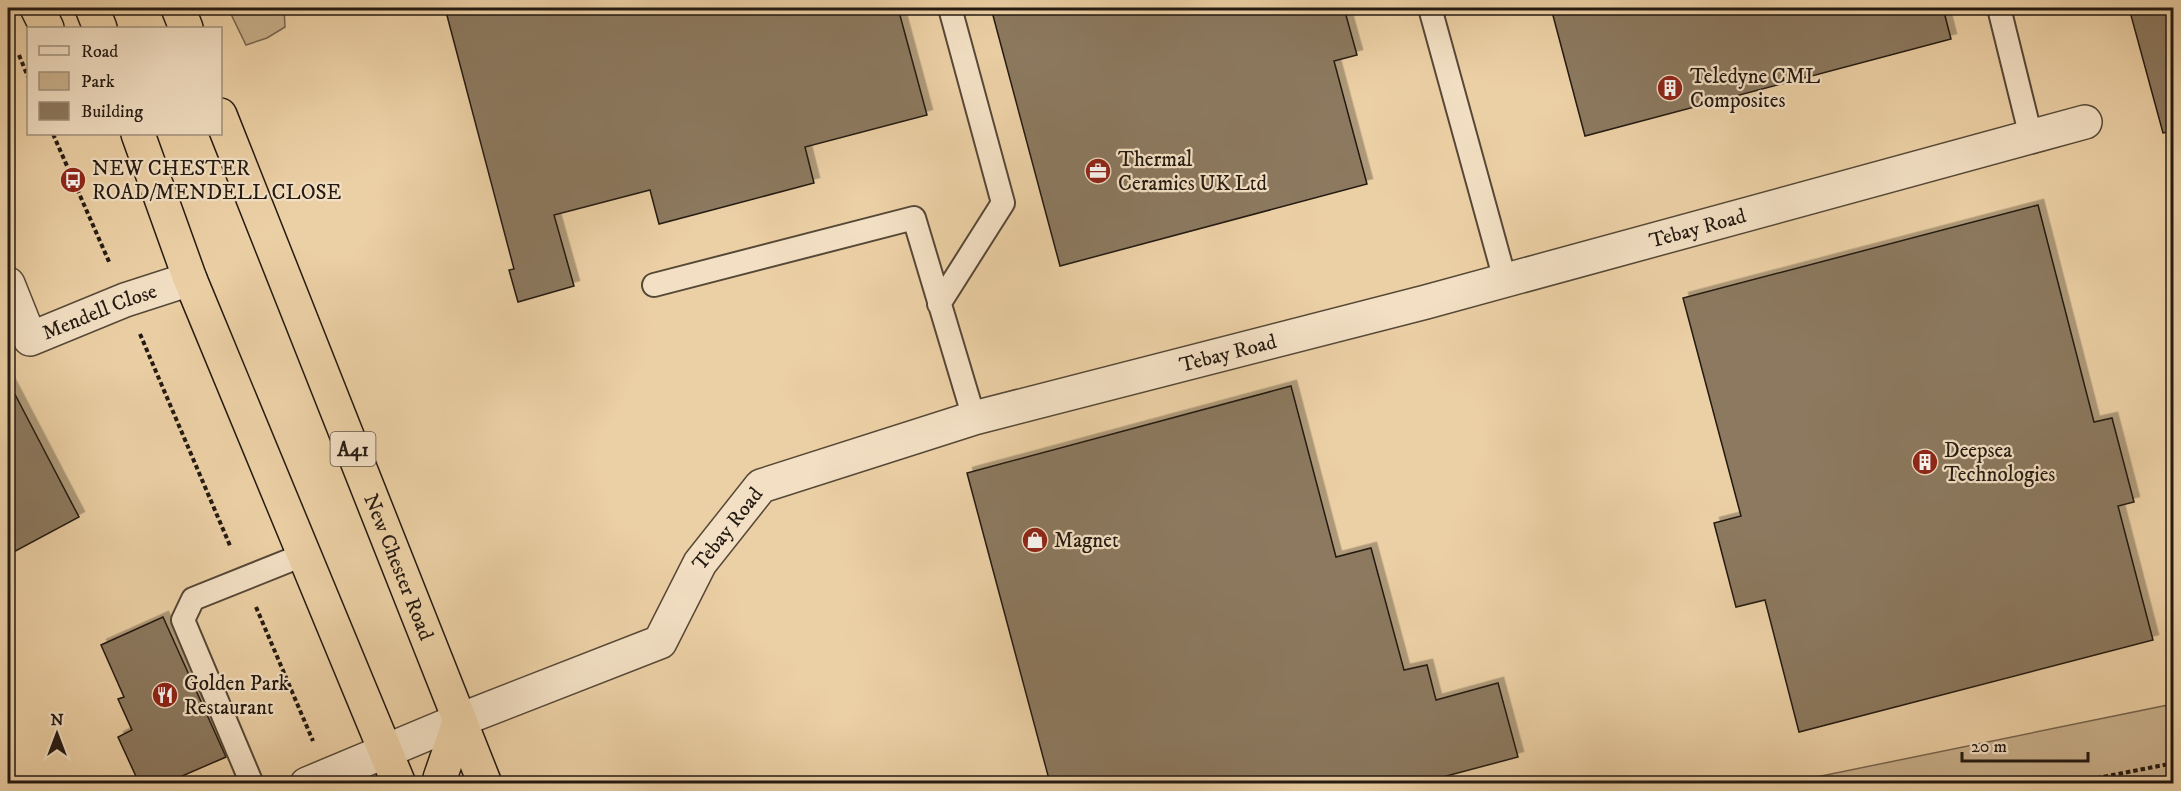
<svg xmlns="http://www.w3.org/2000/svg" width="2181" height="791" font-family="'IM FELL DW Pica',serif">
	<defs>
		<filter id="shadow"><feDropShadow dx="5.5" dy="-5.5" stdDeviation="0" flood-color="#0004"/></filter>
	</defs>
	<rect width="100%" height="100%" fill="#ecd0a5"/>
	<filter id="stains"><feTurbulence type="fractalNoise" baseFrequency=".00333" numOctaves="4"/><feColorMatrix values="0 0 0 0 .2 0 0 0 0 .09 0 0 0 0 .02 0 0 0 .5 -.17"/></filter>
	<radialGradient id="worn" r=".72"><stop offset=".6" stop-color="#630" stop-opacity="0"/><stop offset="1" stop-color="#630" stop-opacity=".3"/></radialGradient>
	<path fill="#cab18c" stroke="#77664f" stroke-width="1.5" d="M228 8H284L285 27 267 38 246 45Z
		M2173 704V783H1787Z"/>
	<path fill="#8c795e" stroke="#241a12" stroke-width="1.5" filter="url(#shadow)" d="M445 8H898L927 115 805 147 814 183 659 224 650 190 554 215 574 286 518 302 509 270 514 269Z
		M991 8H1344L1357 55 1334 61 1367 184 1060 266Z
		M1551 8H1943L1951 39 1585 136Z
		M2129 8H2174V131L2163 133Z
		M2038 205 2094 422 2112 418 2134 502 2118 506 2153 640 1799 732 1765 600 1736 607 1714 523 1741 516 1683 298Z
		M8 381 79 517 8 555Z
		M1291 386 1336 557 1371 548 1404 670 1427 665 1436 700 1498 683 1518 757 1420 783H1050L967 473Z
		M163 617 226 757 166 783H139L118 737 132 730 118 699 124 697 101 645Z"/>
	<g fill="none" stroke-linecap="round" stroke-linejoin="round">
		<g stroke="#564837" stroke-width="26">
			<path id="service" d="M1430 8 1505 280
				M1999 8 2031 137
				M654 285 914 218 974 418
				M939 304 1003 203 950 8
				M252 784 183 620 193 599 303 555"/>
		</g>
		<g stroke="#564837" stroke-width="36">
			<g id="minor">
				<path id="s1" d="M8 284 30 339 125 300 190 279"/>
				<path id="s2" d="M307 784 460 720 660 642 700 563 761 486 974 418 1426 302 2085 122"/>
			</g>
		</g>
		<g stroke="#241a12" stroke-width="36">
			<g id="trunk">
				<path d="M37 8 47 28"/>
				<path d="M92 8 100 28"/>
				<path d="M178 8 186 28"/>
				<path id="s3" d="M220 115 485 784"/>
				<path d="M138 134 190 279 399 784"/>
				<path d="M443 784 440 778 460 720"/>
			</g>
		</g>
		<path stroke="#241a12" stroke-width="4" stroke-dasharray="4.5 3" stroke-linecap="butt" d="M19 55 28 77
			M53 134 110 264
			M140 334 231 548
			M256 607 313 741
			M2067 784 2174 763"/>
		<use href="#service" stroke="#f3e0c4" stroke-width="22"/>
		<use href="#minor" stroke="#f3e0c4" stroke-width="33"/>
		<use href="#trunk" stroke="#ecd0a5" stroke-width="33"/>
	</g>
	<defs>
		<g id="building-disc" transform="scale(1.35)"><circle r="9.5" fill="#8f2418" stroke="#f3e0c4"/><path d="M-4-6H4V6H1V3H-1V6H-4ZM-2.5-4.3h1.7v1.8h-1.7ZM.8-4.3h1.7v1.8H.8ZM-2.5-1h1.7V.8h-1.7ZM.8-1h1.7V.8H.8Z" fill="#fff"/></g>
		<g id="office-disc" transform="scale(1.35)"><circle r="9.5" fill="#8f2418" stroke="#f3e0c4"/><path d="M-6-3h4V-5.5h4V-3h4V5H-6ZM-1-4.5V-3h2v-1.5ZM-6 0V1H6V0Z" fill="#fff"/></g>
		<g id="bus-disc" transform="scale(1.35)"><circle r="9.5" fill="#8f2418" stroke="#f3e0c4"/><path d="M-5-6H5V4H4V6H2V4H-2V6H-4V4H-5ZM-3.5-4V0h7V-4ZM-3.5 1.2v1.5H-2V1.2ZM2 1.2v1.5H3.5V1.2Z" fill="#fff"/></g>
		<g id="shop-disc" transform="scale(1.35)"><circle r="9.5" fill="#8f2418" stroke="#f3e0c4"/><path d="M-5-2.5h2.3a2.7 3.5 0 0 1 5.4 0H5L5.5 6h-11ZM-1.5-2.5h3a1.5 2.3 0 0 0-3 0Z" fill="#fff"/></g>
		<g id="restaurant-disc" transform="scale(1.35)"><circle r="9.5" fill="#8f2418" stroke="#f3e0c4"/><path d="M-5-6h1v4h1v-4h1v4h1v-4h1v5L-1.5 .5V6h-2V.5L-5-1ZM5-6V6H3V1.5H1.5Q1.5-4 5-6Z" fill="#fff"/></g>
	</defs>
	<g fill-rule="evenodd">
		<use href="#building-disc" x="1670" y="88"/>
		<use href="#office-disc" x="1098" y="171"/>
		<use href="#bus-disc" x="73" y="180"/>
		<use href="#building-disc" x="1925" y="462"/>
		<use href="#shop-disc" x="1035" y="540"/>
		<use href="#restaurant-disc" x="165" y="695"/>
	</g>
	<g text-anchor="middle" stroke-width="4.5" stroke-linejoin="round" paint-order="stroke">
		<rect fill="#f3e0c4" stroke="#625547" stroke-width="1.5" x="330.5" y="432" width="45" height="34" rx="4.5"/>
		<g font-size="20" font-weight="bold" fill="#241a12">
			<text x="353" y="456">A41</text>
		</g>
		<g font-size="21" fill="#241a12" stroke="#f3e0c4" text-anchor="start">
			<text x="1690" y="83">Teledyne CML<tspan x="1690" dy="24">Composites</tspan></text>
			<text x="1118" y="166">Thermal<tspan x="1118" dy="24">Ceramics UK Ltd</tspan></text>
			<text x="92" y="175">NEW CHESTER<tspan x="92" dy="24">ROAD/MENDELL CLOSE</tspan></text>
			<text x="1944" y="457">Deepsea<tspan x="1944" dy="24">Technologies</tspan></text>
			<text x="1054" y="547">Magnet</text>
			<text x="184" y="690">Golden Park<tspan x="184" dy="24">Restaurant</tspan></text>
		</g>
		<g font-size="21" fill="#241a12" stroke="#f3e0c4">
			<text dy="7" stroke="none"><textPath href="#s2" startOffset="1539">Tebay Road</textPath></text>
			<text dy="7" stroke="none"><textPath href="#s1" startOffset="134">Mendell Close</textPath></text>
			<text dy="7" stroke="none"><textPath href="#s2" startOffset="1053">Tebay Road</textPath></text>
			<text dy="7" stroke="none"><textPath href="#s2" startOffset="513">Tebay Road</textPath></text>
			<text dy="7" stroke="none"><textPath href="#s3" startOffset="486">New Chester Road</textPath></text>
		</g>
	</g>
	<rect width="2181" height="791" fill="none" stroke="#ecd0a5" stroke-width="30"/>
	<rect x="9" y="9" width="2163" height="773" fill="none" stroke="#241a12" stroke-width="3"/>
	<rect x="15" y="15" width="2151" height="761" fill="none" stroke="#241a12" stroke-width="1.5"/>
	<rect x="27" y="27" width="195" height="108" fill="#f3e0c4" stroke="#a0917d" stroke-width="1.5"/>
	<rect x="39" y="46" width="30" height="9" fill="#f3e0c4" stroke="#a0917d" stroke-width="1.5"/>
	<text x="81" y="57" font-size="18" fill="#241a12">Road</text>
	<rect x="39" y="72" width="30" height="18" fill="#cab18c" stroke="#a0917d" stroke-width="1.5"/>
	<text x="81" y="87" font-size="18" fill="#241a12">Park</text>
	<rect x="39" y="102" width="30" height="18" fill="#8c795e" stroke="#a0917d" stroke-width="1.5"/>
	<text x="81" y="117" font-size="18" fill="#241a12">Building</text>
	<g transform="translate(57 734)" stroke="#f3e0c4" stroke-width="4.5" paint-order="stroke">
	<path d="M0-4.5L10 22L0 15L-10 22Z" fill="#241a12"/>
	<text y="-9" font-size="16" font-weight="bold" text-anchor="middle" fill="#241a12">N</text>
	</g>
	<path d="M1962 752v9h126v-9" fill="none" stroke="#241a12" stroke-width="3"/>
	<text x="1971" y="752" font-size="18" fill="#241a12" stroke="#f3e0c4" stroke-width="4.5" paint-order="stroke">20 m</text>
	<rect width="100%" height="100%" filter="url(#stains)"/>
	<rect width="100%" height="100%" fill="url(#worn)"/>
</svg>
